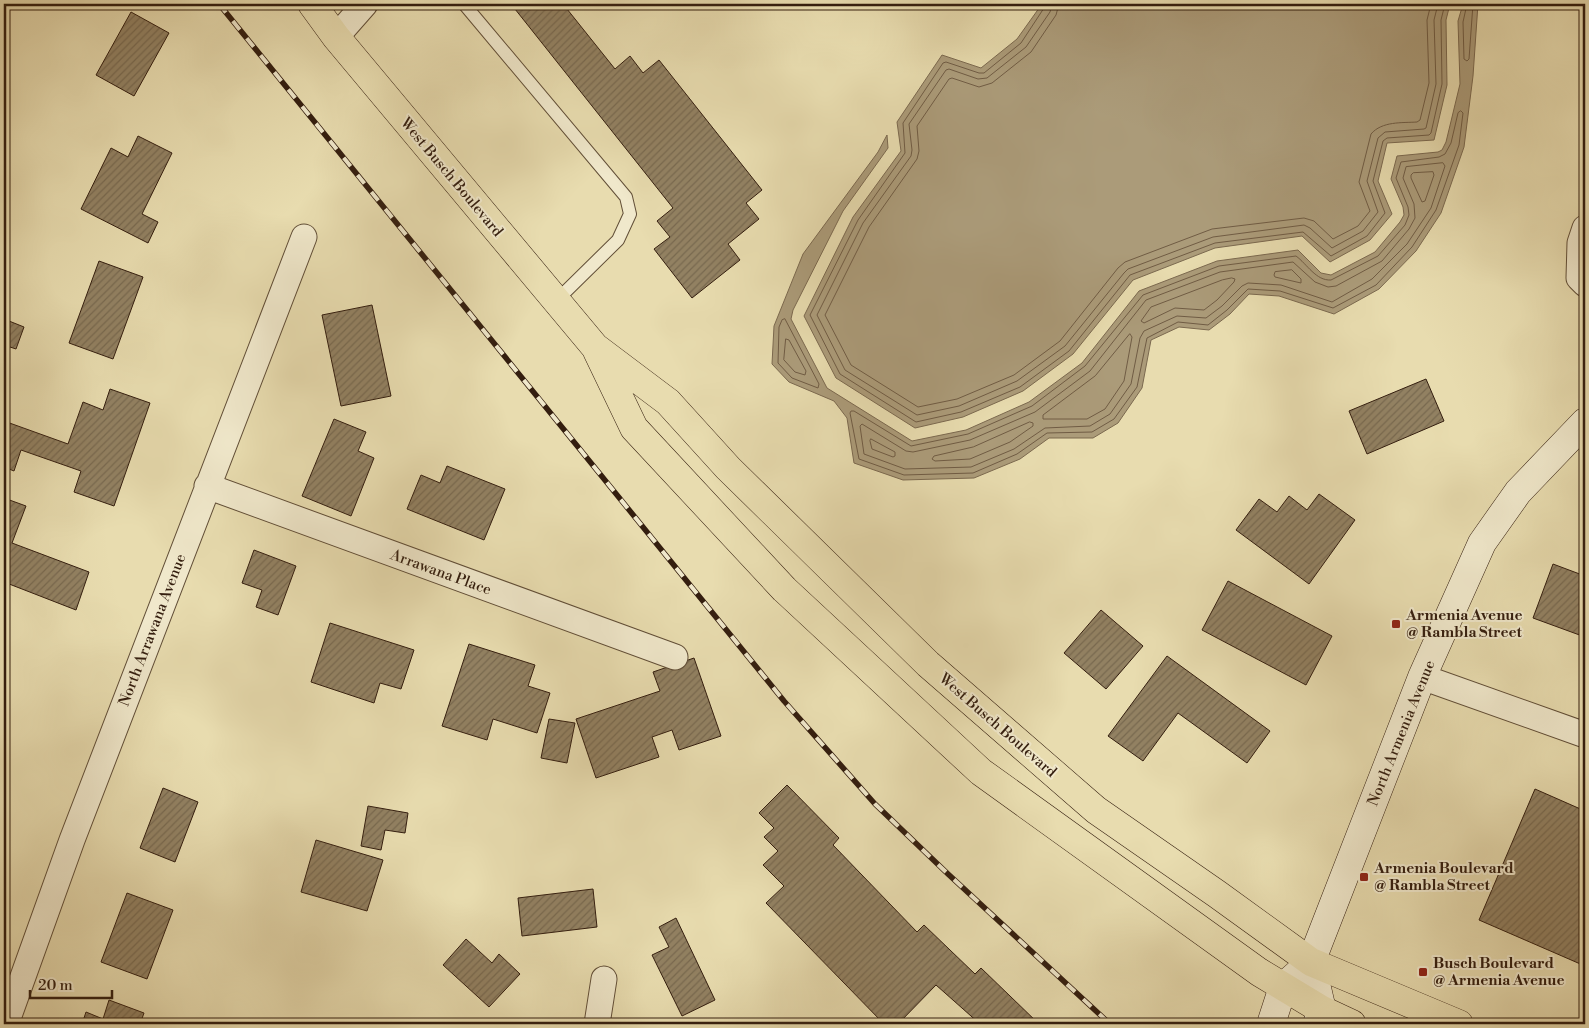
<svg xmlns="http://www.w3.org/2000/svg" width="1589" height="1028" font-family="'Libre Bodoni',serif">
	<defs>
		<pattern id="building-hatch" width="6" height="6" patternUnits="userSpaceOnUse" patternTransform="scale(1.25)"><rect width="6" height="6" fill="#928162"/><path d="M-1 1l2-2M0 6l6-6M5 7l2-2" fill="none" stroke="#78694f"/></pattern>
	</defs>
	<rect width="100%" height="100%" fill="#e8dcaf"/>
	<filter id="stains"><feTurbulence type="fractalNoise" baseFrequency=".004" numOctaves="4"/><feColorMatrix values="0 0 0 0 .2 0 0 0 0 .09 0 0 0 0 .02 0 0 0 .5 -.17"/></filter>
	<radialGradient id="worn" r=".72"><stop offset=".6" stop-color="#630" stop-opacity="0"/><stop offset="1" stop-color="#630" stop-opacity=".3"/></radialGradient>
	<path fill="#ab9b79" stroke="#7b694f" d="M1042 4H1450L1446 20 1447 85 1434 140 1387 143 1378 181 1392 214 1370 240 1330 262 1302 236 1215 248 1133 280 1073 354 1023 391 963 417 915 428 836 378 804 316 853 217 901 151 897 122 942 55 981 68 1017 39Z
		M1463 4H1478L1473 76 1464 147 1441 213 1416 251 1379 289 1334 314 1279 296 1249 294 1230 314 1209 330 1179 327 1151 340 1142 388 1118 423 1093 438H1049L1020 459 974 478 903 480 854 463 847 418 834 401 789 382 772 364 774 326 803 254 878 152 887 135 888 148 843 211 793 310 791 319 827 388 912 441 966 430 1029 402 1082 363 1139 291 1217 261 1298 250 1321 273 1331 275 1375 252 1400 222 1404 215 1403 207 1391 179 1397 156 1438 152 1442 150 1446 142 1460 84 1458 21Z"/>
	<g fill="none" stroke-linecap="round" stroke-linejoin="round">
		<path stroke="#705c44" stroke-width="1" d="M1045 4 1044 8 1021 43 984 73H979L946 62 943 63 903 123 905 153 858 220 810 315 840 374 916 422 961 412 1020 387 1069 351 1130 275 1215 243 1303 232 1331 256 1367 236 1385 213 1373 181 1383 141 1387 138 1429 135 1431 133 1442 84 1441 20 1445 4
			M1052 4 1050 12 1026 47 987 78 978 79 949 69 946 70 909 124 912 150 911 156 863 223 817 315 845 370 917 415 959 406 1017 381 1065 346 1124 273 1128 269 1213 237 1304 225 1310 228 1332 248 1363 231 1378 212 1367 181 1378 138 1385 132 1424 129 1426 128 1436 84 1434 20 1438 4
			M1059 4 1056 15 1031 52 992 83 979 87 952 78 949 79 917 126 919 151 917 159 869 227 825 315 851 365 918 407 957 399 1014 375 1060 341 1118 268 1125 262 1212 229 1304 218 1314 221 1333 239 1358 226 1370 211 1359 182 1371 134C1382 121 1402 123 1417 122L1420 120 1429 83 1427 20 1431 4
			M1467 4 1463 22 1464 59 1467 61 1469 59 1473 4
			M1461 111 1463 113 1459 145 1436 210 1412 247 1376 285 1333 308 1280 291 1248 289 1227 310 1208 325 1178 322 1147 338 1137 387 1114 419 1092 432 1047 433 1017 454 973 473 904 475 859 459 850 413 851 411H854L911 446 968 434 1032 406 1085 366 1143 295 1219 266 1296 256C1307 264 1316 281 1331 280L1378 256 1405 225 1409 215 1408 207 1396 178 1401 162 1439 157 1445 154 1451 143 1458 113Z
			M1443 163 1445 166 1431 208 1407 244 1372 279 1332 302 1281 285 1248 283 1242 286 1222 306 1206 318 1177 316 1144 331 1140 338 1131 384 1110 414 1090 426 1045 428 1014 449 971 467 905 469 864 454 860 426 862 424 906 451 913 452 970 440 1035 412 1090 371 1146 300 1220 272 1293 262 1315 282 1328 287 1336 286 1382 261 1409 229 1415 218 1414 204 1403 178 1406 167Z
			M1433 172 1434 175 1425 201 1422 202 1411 178V175L1413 173Z
			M1292 270 1301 279V283L1275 277 1274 275 1275 272Z
			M1232 278 1235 279 1234 282 1217 300 1204 310 1175 308 1144 323 1141 321 1151 307 1222 280Z
			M785 319 819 384 818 388 792 378 778 363 779 327 782 320Z
			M1130 334 1132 337 1124 381 1105 409 1087 419H1043V415L1095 376Z
			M786 339 789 340 806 371 805 375 795 372 784 360Z
			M1030 422 1033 423V426L1010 442 970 459 935 461 932 459 934 456 973 447Z
			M871 439 895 452V456L893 457 872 449 870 441Z"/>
	</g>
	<path fill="url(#building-hatch)" stroke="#341e0f" d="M511 4H563L615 69 630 56 643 73 659 60 762 190 746 203 759 219 728 244 740 260 692 298 654 249 670 237 657 221 673 208Z
		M131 12 169 33 134 96 96 75Z
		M138 136 172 153 142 214 158 222 148 243 81 209 111 148 128 157Z
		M99 261 143 277 113 359 69 343Z
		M372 305 391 396 341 406 322 315Z
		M4 319 24 327 16 349 4 345Z
		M1426 379 1444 421 1367 454 1349 411Z
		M110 389 150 403 114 506 74 492 81 471 21 450 14 471 4 467V421L68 444 83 402 103 410Z
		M334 419 366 432 358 451 374 458 351 516 302 496Z
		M447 466 505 489 484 540 407 509 421 475 440 483Z
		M1319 494 1355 520 1309 584 1236 530 1259 499 1277 512 1289 496 1307 510Z
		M4 498 26 506 12 543 89 572 76 610 4 582Z
		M254 550 296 566 278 615 256 607 262 590 242 583Z
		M1553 564 1585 576V637L1533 618Z
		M1228 581 1332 636 1306 685 1202 630Z
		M1101 610 1143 646 1106 689 1064 653Z
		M330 623 414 650 401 689 380 683 374 703 311 682Z
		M469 644 535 665 528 686 550 693 537 733 493 719 487 740 442 726Z
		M1167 656 1270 731 1247 763 1178 713 1143 761 1108 736Z
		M694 658 721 736 679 750 672 730 652 737 659 757 596 778 576 719 660 691 653 672Z
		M549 719 575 723 567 763 541 758Z
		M787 785 839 838 833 845 917 932 924 925 975 974 981 968 1039 1024H980L936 985 898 1024H884L766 903 784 886 763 865 778 851 764 837 774 828 759 813Z
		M163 788 198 802 175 862 140 848Z
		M1535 789 1585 811V966L1479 920Z
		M368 806 408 813 405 833 385 830 381 850 361 846Z
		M316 840 383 860 367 911 301 892Z
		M593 889 597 927 522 936 518 898Z
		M127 893 173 910 147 979 101 962Z
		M676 918 715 1000 682 1016 652 955 669 947 659 927Z
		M466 939 492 963 499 954 520 974 489 1007 443 965Z
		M109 1000 144 1013 140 1024H82L86 1012 103 1019Z"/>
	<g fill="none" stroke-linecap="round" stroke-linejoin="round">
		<g stroke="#614e37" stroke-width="14">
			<path id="service" d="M464 4 626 197 630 214 618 240 556 301"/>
		</g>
		<g stroke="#614e37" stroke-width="27">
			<path id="minor" d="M336 37 365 4
				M1585 228 1580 243 1579 278 1585 284
				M207 486 675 657
				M1422 677 1585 735
				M6 1024 72 840 304 237
				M597 1024 604 979"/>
		</g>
		<g stroke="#341e0f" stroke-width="29">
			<path id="secondary" d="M1311 962 1322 1010 1317 1024
				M1271 1024 1283 987 1311 962 1422 677 1482 543 1518 492 1585 422"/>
		</g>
		<g stroke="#341e0f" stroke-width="29">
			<path id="primary" d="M312 4 336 37 595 347 668 402 728 468 928 664 1096 810 1217 894 1311 962 1459 1024
				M597 351 634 428 784 589 981 772 1259 972 1322 1010 1352 1024"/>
		</g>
		<use href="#service" stroke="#f0e8cb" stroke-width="12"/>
		<use href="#minor" stroke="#f0e8cb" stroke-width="25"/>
		<use href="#secondary" stroke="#f0e8cb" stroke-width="28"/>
		<use href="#primary" stroke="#e8dcaf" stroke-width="28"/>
		<g stroke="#341e0f" stroke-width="5.5">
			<path id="rail" d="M219 4 784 701 875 804 948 874 1110 1024"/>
		</g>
		<use href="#rail" stroke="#f0e8cb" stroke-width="4" stroke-dasharray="11" stroke-linecap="butt"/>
	</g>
	<g fill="#8f2418" stroke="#f0e8cb" stroke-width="2">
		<rect x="1391" y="619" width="10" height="10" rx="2.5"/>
		<rect x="1359" y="872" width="10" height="10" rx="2.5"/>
		<rect x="1418" y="967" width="10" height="10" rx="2.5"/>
	</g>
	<g text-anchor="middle" stroke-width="4" stroke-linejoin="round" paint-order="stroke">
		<g font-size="15" fill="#341e0f" stroke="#f0e8cb">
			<text transform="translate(452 177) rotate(50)" y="5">West Busch Boulevard</text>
			<text transform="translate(441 572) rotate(20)" y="5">Arrawana Place</text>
			<text transform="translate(152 630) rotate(-69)" y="5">North Arrawana Avenue</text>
			<text transform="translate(998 725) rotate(41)" y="5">West Busch Boulevard</text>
			<text transform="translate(1401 733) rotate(-68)" y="5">North Armenia Avenue</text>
		</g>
		<g font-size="15" font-weight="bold" fill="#341e0f" stroke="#f0e8cb" text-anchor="start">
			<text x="1406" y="620">Armenia Avenue<tspan x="1406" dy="17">@ Rambla Street</tspan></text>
			<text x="1374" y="873">Armenia Boulevard<tspan x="1374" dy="17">@ Rambla Street</tspan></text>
			<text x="1433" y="968">Busch Boulevard<tspan x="1433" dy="17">@ Armenia Avenue</tspan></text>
		</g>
	</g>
	<rect width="1589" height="1028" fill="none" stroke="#e8dcaf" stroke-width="20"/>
	<rect x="5" y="5" width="1579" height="1018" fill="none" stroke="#341e0f" stroke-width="2.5"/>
	<rect x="10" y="10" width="1569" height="1008" fill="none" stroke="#341e0f"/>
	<path d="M30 990v8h82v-8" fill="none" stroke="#341e0f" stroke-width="2.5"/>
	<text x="38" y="990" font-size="15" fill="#341e0f" stroke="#f0e8cb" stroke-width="4" paint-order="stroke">20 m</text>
	<rect width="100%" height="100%" filter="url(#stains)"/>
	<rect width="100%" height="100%" fill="url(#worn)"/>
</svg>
